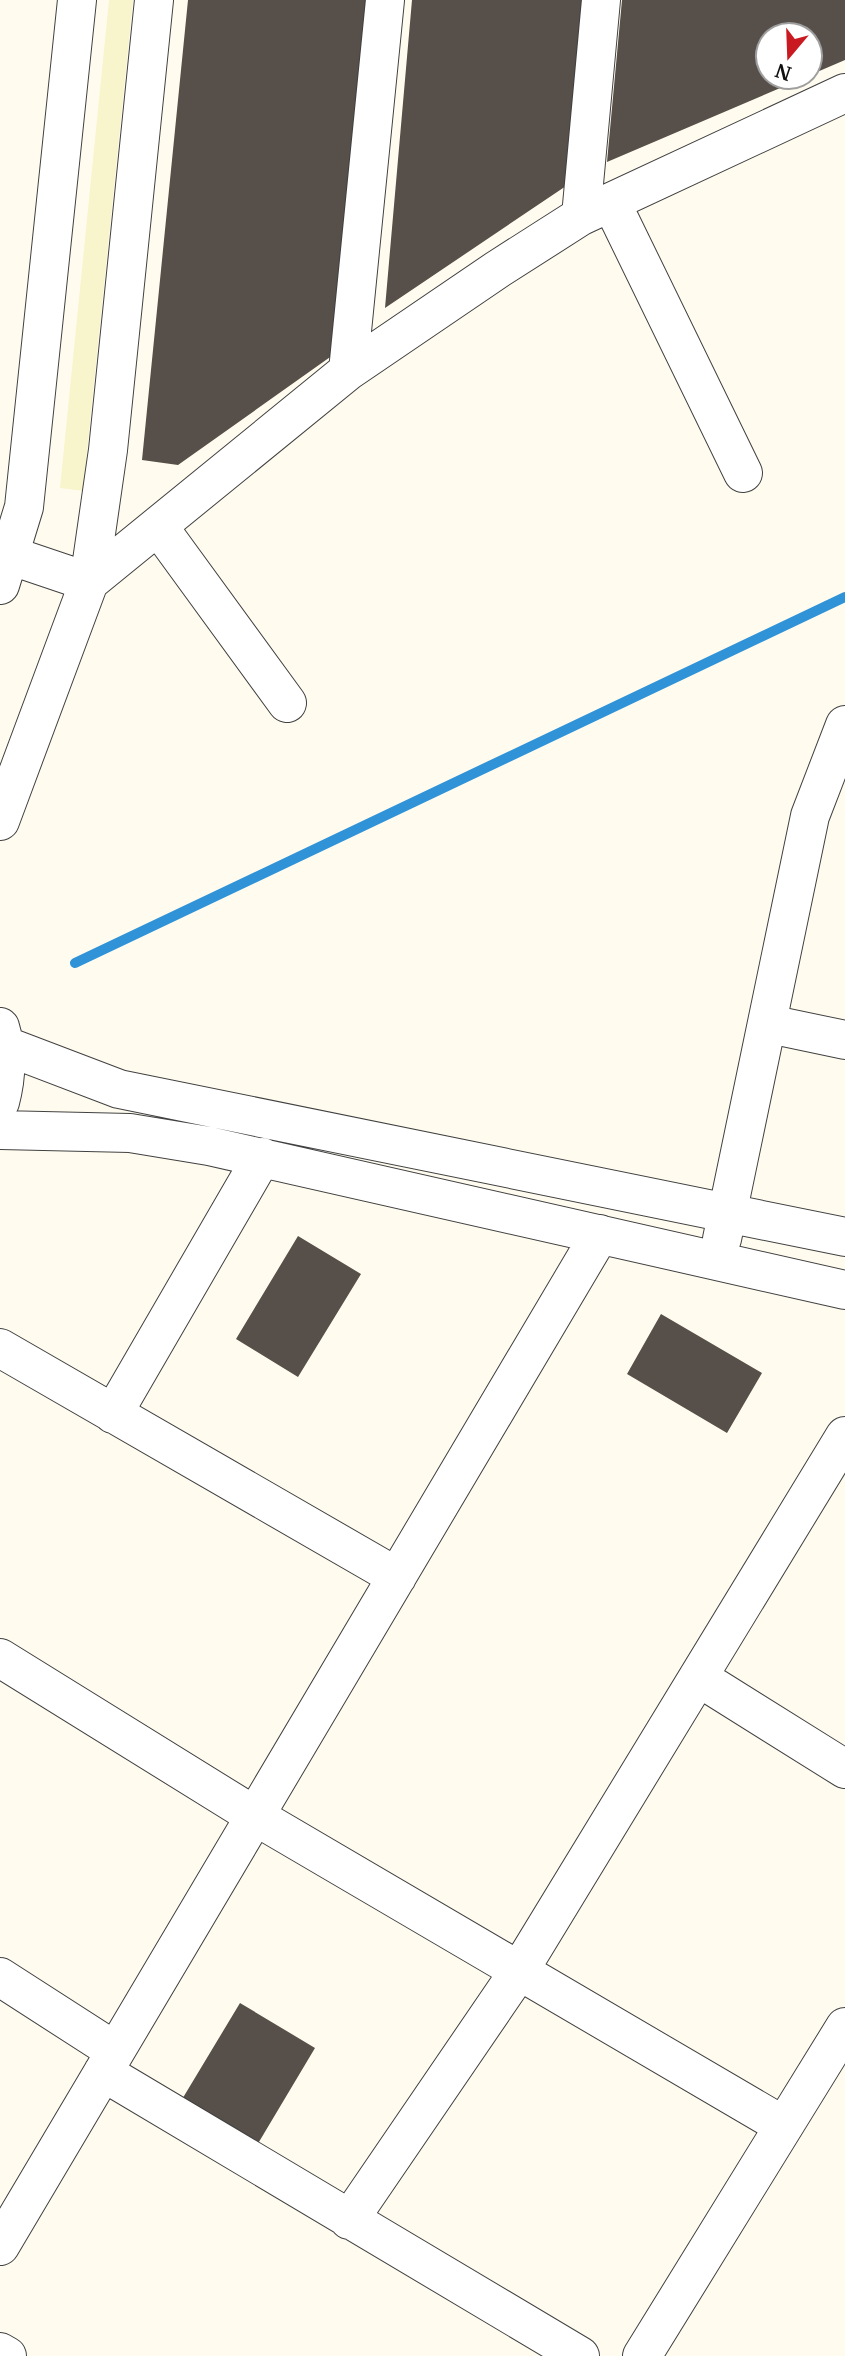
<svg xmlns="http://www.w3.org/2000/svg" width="845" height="2356" font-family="Merriweather,serif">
	<rect width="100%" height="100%" fill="#fffcef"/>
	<path fill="#f8f4cc" d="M109 0H133L83 491 60 488Z"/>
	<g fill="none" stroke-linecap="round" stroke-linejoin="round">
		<path stroke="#3093d8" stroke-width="10" d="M75 963 845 597"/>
	</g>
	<path fill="#574f49" d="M188 0H367L333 355 178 465 142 460Z
		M412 0H585L569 184 385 308Z
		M622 0H845V60L810 75V35H768V77H806L607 162Z
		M298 1236 361 1274 298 1377 236 1339Z
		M661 1314 762 1373 727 1433 627 1374Z
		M240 2003 315 2048 253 2152 178 2106Z"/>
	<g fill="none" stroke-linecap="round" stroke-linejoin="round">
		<g stroke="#414141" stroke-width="40">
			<path id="minor" d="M611 202 743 473
				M581 216 601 0
				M348 371 385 0
				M158 526 287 703
				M9 555 89 582 348 371 498 269 581 216 845 93
				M0 585 24 507 77 0
				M0 821 89 582 108 450 154 0
				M769 1024 845 1040
				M0 1027C8 1053 7 1076 0 1102
				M6 1046 119 1089 845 1237
				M0 1130 130 1133 209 1146 845 1290
				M722 1239 810 816 845 725
				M0 1348 397 1577
				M113 1414 262 1157
				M0 1658 255 1816 784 2126
				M698 1677 845 1769
				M0 1977 115 2051
				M103 2072 580 2356
				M349 2220 519 1971 845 1436
				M0 2246 600 1234
				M0 2352 7 2356
				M642 2356 845 2027"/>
		</g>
		<use href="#minor" stroke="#fff" stroke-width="38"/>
	</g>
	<g transform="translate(789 56) rotate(199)"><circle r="33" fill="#ffffff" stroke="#9f9f9f" stroke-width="2"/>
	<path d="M0-5L12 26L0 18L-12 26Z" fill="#c91a21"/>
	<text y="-10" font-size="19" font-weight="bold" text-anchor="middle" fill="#0e0e0e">N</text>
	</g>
</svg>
